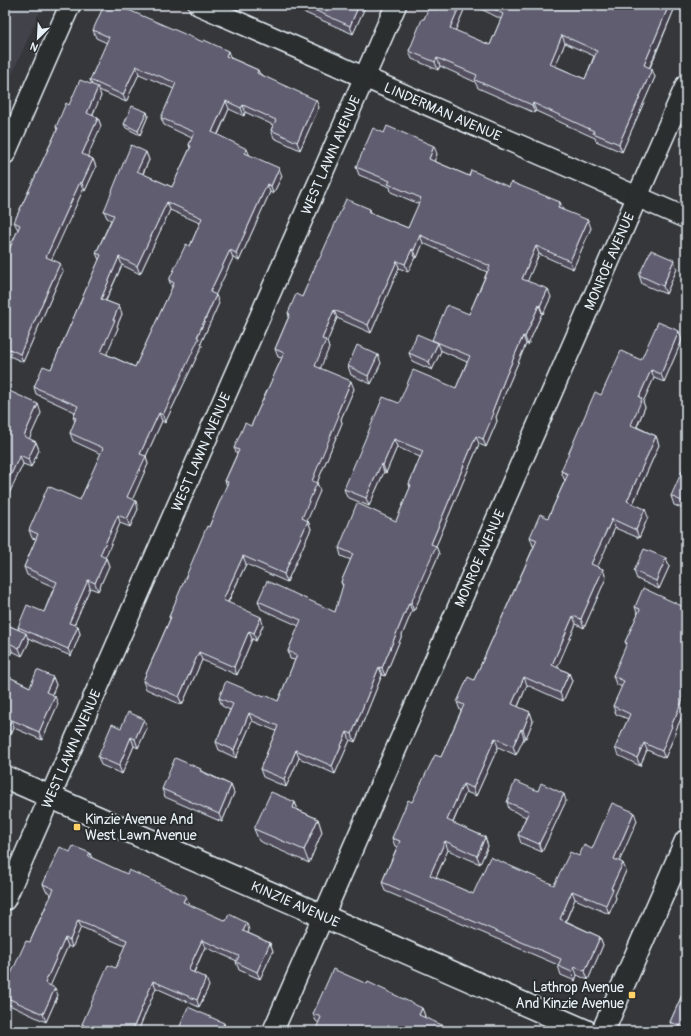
<svg xmlns="http://www.w3.org/2000/svg" width="691" height="1036" font-family="Pangolin,sans-serif">
	<rect width="100%" height="100%" fill="#35373b"/>
	<filter id="ink" filterUnits="userSpaceOnUse"><feTurbulence type="fractalNoise" baseFrequency=".025" numOctaves="2"/><feDisplacementMap in="SourceGraphic" scale="8" xChannelSelector="R" yChannelSelector="G"/><feConvolveMatrix kernelMatrix="1 2 1 2 8 2 1 2 1" color-interpolation-filters="sRGB"/></filter>
	<g filter="url(#ink)">
		<path fill="#42424b" d="M5 5H43L5 90Z"/>
		<g fill="none" stroke-linecap="round" stroke-linejoin="round">
			<g stroke="#e8f1f8" stroke-width="23">
				<g id="street">
					<path id="s1" d="M199 5 686 218"/>
					<path d="M5 154 70 5"/>
					<path id="s2" d="M5 900 396 5"/>
					<path id="s3" d="M273 1031 686 85"/>
				</g>
			</g>
			<g stroke="#e8f1f8" stroke-width="25">
				<g id="secondary">
					<path id="s4" d="M5 777 586 1031"/>
					<path d="M603 1031 686 841"/>
				</g>
			</g>
			<use href="#street" stroke="#2a2d2e" stroke-width="20"/>
			<use href="#secondary" stroke="#2a2d2e" stroke-width="22"/>
		</g>
		<path fill="#53505f" stroke="#e8f1f8" fill-rule="evenodd" d="M283 5H366L353 34 294 8 293 10Z
			M466 5 455 31 490 45 501 19 473 5H676L650 68 655 77 622 152 596 141 595 138 586 134 536 111 535 113 478 88 475 82 440 66 438 70 412 59 409 51 424 19 432 10ZM565 43 594 56 585 79 555 66Z
			M93 30 231 58 258 70 260 74 319 107 300 150 274 138 271 130 273 125 245 112 244 116 229 109 218 135 282 176 273 194 270 192 239 261 233 258 215 295 219 303 201 343 202 346 165 423 162 421 146 456 148 464 132 500 138 509 130 527 120 523 105 557 106 558 109 566 98 591 90 588 74 625 78 626 80 634 71 656 28 638 29 642 22 656 12 651 5 666V624L19 630 18 627 44 612 54 587 27 575 24 567 36 539 32 538 29 530 80 500 101 454 73 441 70 433 75 422 73 417 75 412 36 394 34 387 51 369 99 260 96 253 111 220 107 218 104 211 146 152 149 160 143 174 172 187 190 148 189 145 192 138 164 125 161 118 174 89 139 74 126 102 99 90 101 96 92 115 98 118 101 126 87 156 93 159 96 167 85 191 83 190 51 259 63 271 23 362 5 354V259L18 230 14 222 57 130 56 127 69 105 92 85 90 80 107 43 96 38ZM170 210 200 223 190 246 169 280 172 288 135 367 106 354 118 328 117 326 122 314 119 306 106 301 122 265 140 274Z
			M147 112 148 116 140 135 126 128 124 124Z
			M437 154 434 161 469 176 560 202 563 210 591 228 573 269 539 254 527 281 551 297 543 314 542 313 528 345 526 344 508 386 496 417 497 421 486 447 479 444 436 546 439 554 414 611H412L385 676 382 675 355 742 350 740 335 774 299 758 286 787 263 777 260 769 276 731 252 721 236 758 219 750 216 742 230 710 222 706 219 698 264 697 278 701 295 660 290 659 288 651 299 626 261 609 258 601 335 612 343 587 341 582 351 560 341 556 339 548 396 521 410 488 409 484 420 457 397 447 386 473 384 472 369 506 347 497 344 489 399 403 456 388 467 362 440 350 441 351 432 370 412 361 409 353 433 340 469 314 487 272 423 243 417 258 415 257 408 272 399 268 371 333 337 318 327 342 329 348 320 368 354 389 341 419 342 423 317 483 320 491 307 520 308 521 311 529 287 582 246 564 228 603 263 625 256 641 252 639 237 675 202 660 182 705 146 689 143 681 170 619 169 617 227 486 225 481 237 454 234 448 251 426 282 358 278 357 275 349 289 316 288 313 302 297 319 260 370 209 371 213 408 228 419 204 391 192 390 187 359 175 356 167Z
			M677 269 666 294 642 284 639 275Z
			M682 340 664 382 654 378 643 402 645 407 637 427 656 436 659 445 633 504 648 517 639 538 615 528 597 567 606 578 584 628 576 624 557 667 569 673 572 681 563 701 527 685 518 707 530 712 533 721 526 738H524L516 755 498 747 476 796 466 792 453 823 485 837 488 846 480 864 448 850 436 878 473 894 554 885 579 856 592 849 637 821 619 861 626 871 615 895 616 898 609 914 575 899 566 921 600 937 603 945 588 980 577 975 575 981 561 975 558 966V965L385 891 382 882 397 847 395 846 392 838 412 802 441 757 461 711 460 710 457 702 474 680 534 546H533L530 537 548 518 565 480 564 479 561 471 601 395 641 360Z
			M381 363 371 384 351 375 348 366Z
			M5 389 41 413 29 439 36 442 39 450 31 467 23 464 6 500H5Z
			M686 470V510L674 505 671 496Z
			M666 558 669 567 659 589 637 579 634 571Z
			M635 607 686 608V707L675 732V734L665 758 647 750 640 766 618 755 615 748 628 719 616 714 613 706 622 687 616 684 613 676 627 645 625 642 638 614Z
			M5 675 30 687 53 677 56 685 52 695 58 704 42 740 14 728 11 735 5 732Z
			M121 728H147L138 748 134 746 122 774 101 765 98 757Z
			M202 771 231 785 234 793 222 822 165 797 162 789Z
			M538 791 566 801 542 852 521 843 518 835 526 817 509 809 507 802Z
			M295 802 298 810 318 819 322 832 309 863 259 841 254 829Z
			M70 852 90 853 92 858 189 904 188 905 226 921 249 930 248 933 270 943 273 951 260 979 239 970 236 962 237 961 205 947 194 973 209 986 199 1007 156 988 138 1031H83L84 1030 82 1024 116 968 125 946 81 927 72 948 68 946 50 986 58 995 46 1022 5 1003V987L30 942 51 894 46 891 43 884Z
			M686 986V1031H677L673 1029 670 1022Z
			M422 1008 425 1016V1017L319 1023 316 1021 313 1014Z"/>
		<path fill="#44414e" stroke="#e8f1f8" d="M292 5H293L294 8 293 10Z
			M359 5H366L353 34 350 26Z
			M460 5H466L453 36 450 28Z
			M669 5H676L647 73 644 65Z
			M562 35 565 43 553 72 550 64Z
			M228 51 231 59 226 56Z
			M437 58 440 66 438 70 435 62Z
			M136 66 139 74 126 102 123 95Z
			M652 69 655 77 622 152 619 144Z
			M98 87 101 96 90 121 87 113Z
			M316 100 319 107 300 150 297 142Z
			M226 101 229 109 215 140 212 132Z
			M533 103 536 111 535 113 532 105Z
			M243 105 245 112 244 116 241 108Z
			M147 112 148 116 140 135 138 131Z
			M98 118 101 126 85 162 82 154Z
			M434 146 437 154 432 167 429 159Z
			M247 149 250 156 245 153Z
			M146 152 149 160 140 179 137 171Z
			M93 159 96 167 85 191 82 183Z
			M279 168 282 176 273 194 271 186Z
			M80 182 83 190 49 265 46 257Z
			M267 184 270 192 239 261 236 253Z
			M167 202 170 210 140 274 137 266Z
			M560 202 563 210 558 208Z
			M588 220 591 228 573 269 570 261Z
			M420 235 423 243 417 258 414 250Z
			M536 246 539 254 525 287 522 279Z
			M412 249 415 257 408 272 405 264Z
			M230 250 233 258 213 300 210 292Z
			M119 257 122 265 103 306 101 299Z
			M674 260 677 269 666 294 663 286Z
			M397 261 399 268 371 333 368 325Z
			M60 263 63 271 23 362 20 354Z
			M548 289 551 297 543 314 540 306Z
			M216 295 219 303 201 343 202 346 165 423 163 415Z
			M539 305 542 313 528 345 525 337Z
			M119 306 122 314 117 326 118 328 104 360 101 352 113 320Z
			M334 310 337 318 327 342 329 348 318 374 315 366 322 339Z
			M679 331 682 340 664 382 661 374Z
			M523 336 526 344 508 386 496 417 497 421 486 447 483 439 492 412 505 378Z
			M438 343 441 351 432 370 429 362Z
			M378 355 381 363 371 384 368 376Z
			M651 370 654 378 643 402 645 407 634 433 631 425 639 397Z
			M351 381 354 389 341 419 342 423 317 483 320 491 305 526 302 518 312 481 337 414Z
			M38 404 41 413 27 444 24 436Z
			M159 413 162 421 146 456 148 464 130 505 127 497 140 454Z
			M476 436 479 444 436 546 439 554 414 611 411 603 431 544Z
			M656 436 659 445 630 510 627 501Z
			M394 439 397 447 386 473 383 465Z
			M36 442 39 450 31 467 28 459Z
			M20 455 23 464 6 500 5 497V487Z
			M381 464 384 472 369 506 366 498Z
			M136 501 138 509 130 527 127 519Z
			M6 507 9 515 5 525V510Z
			M645 509 648 517 639 538 636 530Z
			M118 515 120 523 103 563 100 555Z
			M612 519 615 528 595 573 591 564Z
			M308 521 311 529 287 582 284 574Z
			M243 556 246 564 225 608 223 600Z
			M106 558 109 566 98 591 95 583Z
			M666 558 669 567 659 589 656 581Z
			M603 569 606 578 584 628 581 619Z
			M88 580 90 588 72 630 69 623Z
			M409 603 412 611 385 676 382 668Z
			M573 616 576 624 555 673 552 665Z
			M261 617 263 625 256 641 254 633Z
			M78 626 80 634 71 656 68 649Z
			M249 631 252 639 237 675 234 667Z
			M26 633 29 642 22 656 19 648Z
			M9 643 12 651 5 666V651Z
			M199 652 202 660 182 705 179 697Z
			M379 667 382 675 355 742 352 734Z
			M569 673 572 681 563 701 560 693Z
			M53 677 56 685 49 700 46 692Z
			M524 677 527 685 515 713 512 704Z
			M686 693V707L675 732V734L665 758 662 751 671 726Z
			M55 696 58 704 42 740 39 732Z
			M530 712 533 721 526 738 523 730Z
			M249 713 252 721 236 758 234 750Z
			M144 719 147 728 138 748 135 739Z
			M12 720 14 728 11 735 8 727Z
			M521 729 524 738 516 755 513 746Z
			M347 732 350 740 335 774 332 766Z
			M131 737 134 746 122 774 119 766Z
			M495 738 498 747 476 796 473 788Z
			M644 743 647 750 640 766 637 758Z
			M296 750 299 758 286 787 284 779Z
			M463 784 466 792 450 829 447 820Z
			M231 785 234 793 222 822 219 814Z
			M564 794 566 801 542 852 539 844Z
			M295 802 300 815 293 808Z
			M634 812 637 821 617 867 614 859Z
			M318 819 322 832 309 863 304 850Z
			M485 837 488 846 480 864 477 856Z
			M445 841 448 850 433 884 430 875Z
			M623 863 626 871 615 895 616 898 609 914 606 905 611 888Z
			M572 891 575 899 563 927 560 919Z
			M186 896 189 904 186 910 183 902Z
			M78 920 81 927 72 948 70 940Z
			M247 923 249 930 246 938 243 931Z
			M600 937 603 945 588 980 585 971Z
			M65 938 68 946 48 991 45 983Z
			M202 940 205 947 191 978 188 970Z
			M270 943 273 951 260 979 257 972Z
			M574 967 577 975 575 981 572 972Z
			M206 978 209 986 199 1007 197 1000Z
			M153 981 156 988 138 1031H132Z
			M55 988 58 995 46 1022 43 1014Z
			M422 1008 425 1016 422 1022 419 1015Z
			M224 1023 227 1031H221Z"/>
		<path fill="#615d6f" stroke="#e8f1f8" fill-rule="evenodd" d="M104 5H117L203 42 204 40 228 51 226 56 258 70 257 73 316 100 297 142 271 130 276 120 243 105 241 108 226 101 212 132 247 149 245 153 279 168 271 186 267 184 236 253 230 250 210 292 216 295 197 337 199 338 163 415 159 413 140 454 146 456 127 497 136 501 127 519 118 515 100 555 106 558 95 583 88 580 69 623 78 626 68 649 18 627 27 605 44 612 57 582 24 567 38 534 29 530 48 486 80 500 103 448 70 433 76 418 73 417 78 406 34 387 43 366 51 369 101 255 96 253 114 215 104 211 123 164 131 145 146 152 137 171 172 187 191 146 189 145 194 132 161 118 176 83 136 66 123 95 90 80 109 37 93 30ZM167 202 202 218 190 246 186 244 169 280 174 283 135 367 101 352 115 320H113L119 306 101 299 119 257 137 266Z
			M303 5H359L350 26Z
			M438 5H460L450 28 490 45 503 14 486 5H669L644 65 652 69 619 144 593 133 594 131 583 126 533 103 532 105 475 80 477 75 437 58 435 62 409 51 422 19H424L428 9 432 10 433 8 436 10ZM562 35 597 51 585 79 550 64Z
			M80 80 98 87 87 113 98 118 82 154 93 159 82 183 80 182 46 257 60 263 20 354 5 347V259L20 225 14 222 58 128 56 127 66 103 69 105Z
			M132 106 147 112 138 131 124 124Z
			M387 126 434 146 429 159 469 176 471 170 509 187 511 182 560 202 558 208 588 220 570 261 536 246 522 279 548 289 540 306 539 305 525 337 523 336 505 378 492 412 494 413 483 439 476 436 431 544 436 546 411 603H409L382 668 379 667 352 734 347 732 332 766 296 750 284 779 260 769 278 726 249 713 234 750 216 742 233 704 219 698 226 681 264 697 265 695 278 701 297 655 288 651 301 620 258 601 267 581 335 612 343 585 341 582 353 554 339 548 357 503 396 521 411 485 409 484 423 451 394 439 383 465 381 464 366 498 344 489 383 397 399 403 413 370 456 388 470 356 432 340 447 305 469 314 490 266 420 235 414 250 412 249 405 264 397 261 368 325 334 310 322 339 326 340 315 366 351 381 337 414 339 415 312 481 317 483 302 518 308 521 284 574 243 556 223 600 261 617 254 633 249 631 234 667 199 652 179 697 143 681 171 617H169L207 526 209 527 228 482 225 481 239 450 234 448 245 423 251 426 284 353 275 349 290 314 288 313 296 294 302 297 318 260H319L346 199 370 209 369 212 408 228 421 198 388 184 390 181 356 167 373 128 384 133Z
			M651 250 674 260 663 286 639 275Z
			M658 322 679 331 661 374 651 370 639 397 642 399 631 425 656 436 627 501 645 509 636 530 612 519 591 564 603 569 581 619 573 616 552 665 569 673 560 693 524 677 512 704 530 712 523 730 521 729 513 746 495 738 473 788 463 784 447 820 485 837 477 856 445 841 430 875 473 894 490 857 554 885 570 852 579 856 584 845 592 849 612 803 634 812 614 859 623 863 611 888 613 889 606 905 572 891 560 919 600 937 585 971 574 967 572 972 558 966 561 959 382 882 400 841 392 838 408 800 412 802 435 755 441 757 464 705 457 702 468 677 474 680 537 540 530 537 540 514 548 518 568 474 561 471 595 392 601 395 621 351 641 360Z
			M417 334 438 343 429 362 409 353Z
			M357 345 378 355 368 376 348 366Z
			M5 389 38 404 24 436 36 442 28 459 20 455 5 487V429L7 425 5 424Z
			M683 469 686 470V503L671 496Z
			M644 549 666 558 656 581 634 571Z
			M643 588 686 608V693L671 726H672L662 751 644 743 637 758 615 748 630 714 613 706 624 681 613 676 627 643 625 642 640 609 635 607Z
			M5 624 26 633 19 648 9 643 5 651Z
			M37 670 53 677 46 692 55 696 39 732 12 720 8 727 5 725V675L30 687Z
			M128 712 144 719 135 739 131 737 119 766 98 757 112 724 121 728Z
			M175 758 201 769 200 771 231 785 219 814 162 789Z
			M515 781 538 791 541 783 564 794 539 844 518 835 529 811 507 802Z
			M271 792 295 802 293 808 318 819 304 850 254 829Z
			M73 846 90 853 88 856 127 874 129 870 186 896 183 902 226 921 229 914 247 923 243 931 270 943 257 972 236 962 239 956 202 940 188 970 206 978 197 1000 153 981 132 1031H109L105 1029 104 1031H83L85 1026 82 1024 108 965 116 968 127 940 78 920 70 940 65 938 45 983 55 988 43 1014 5 997V987L26 941 30 942 54 889 43 884 60 847 70 852Z
			M333 969 367 984 368 982 422 1008 419 1015 456 1031H315L321 1017 313 1014Z
			M686 986V1028L670 1022Z
			M188 1007 224 1023 221 1031H178Z"/>
	</g>
	<g fill="#ffd166" stroke="#2a2d2e" stroke-width="1.5">
		<rect x="73" y="823" width="8" height="8" rx="2"/>
		<rect x="628" y="991" width="8" height="8" rx="2"/>
	</g>
	<g text-anchor="middle" stroke-width="4" stroke-linejoin="round" paint-order="stroke">
		<g font-size="14" fill="#e8f1f8" stroke="#2a2d2e">
			<text dy="5" stroke="none"><textPath href="#s1" startOffset="266">LINDERMAN AVENUE</textPath></text>
			<text dy="5" stroke="none"><textPath href="#s2" startOffset="813">WEST LAWN AVENUE</textPath></text>
			<text dy="5" stroke="none"><textPath href="#s3" startOffset="840">MONROE AVENUE</textPath></text>
			<text dy="5" stroke="none"><textPath href="#s2" startOffset="489">WEST LAWN AVENUE</textPath></text>
			<text dy="5" stroke="none"><textPath href="#s3" startOffset="516">MONROE AVENUE</textPath></text>
			<text dy="5" stroke="none"><textPath href="#s2" startOffset="165">WEST LAWN AVENUE</textPath></text>
			<text dy="5" stroke="none"><textPath href="#s4" startOffset="317">KINZIE AVENUE</textPath></text>
		</g>
		<g font-size="14" fill="#e8f1f8" stroke="#2a2d2e" text-anchor="start">
			<text x="85" y="824">Kinzie Avenue And<tspan x="85" dy="16">West Lawn Avenue</tspan></text>
			<text x="624" y="992" text-anchor="end">Lathrop Avenue<tspan x="624" dy="16">And Kinzie Avenue</tspan></text>
		</g>
	</g>
	<rect width="691" height="1036" fill="none" stroke="#2a2d2e" stroke-width="20"/>
	<rect x="10" y="10" width="671" height="1016" fill="none" stroke="#e8f1f8" stroke-width="1.5" filter="url(#ink)"/>
	<g transform="translate(38 38) rotate(204)" stroke="#2a2d2e" stroke-width="3" paint-order="stroke">
	<path d="M0-3L7 15L0 10L-7 15Z" fill="#e8f1f8"/>
	<text y="-6" font-size="11" font-weight="bold" text-anchor="middle" fill="#e8f1f8">N</text>
	</g>
</svg>
